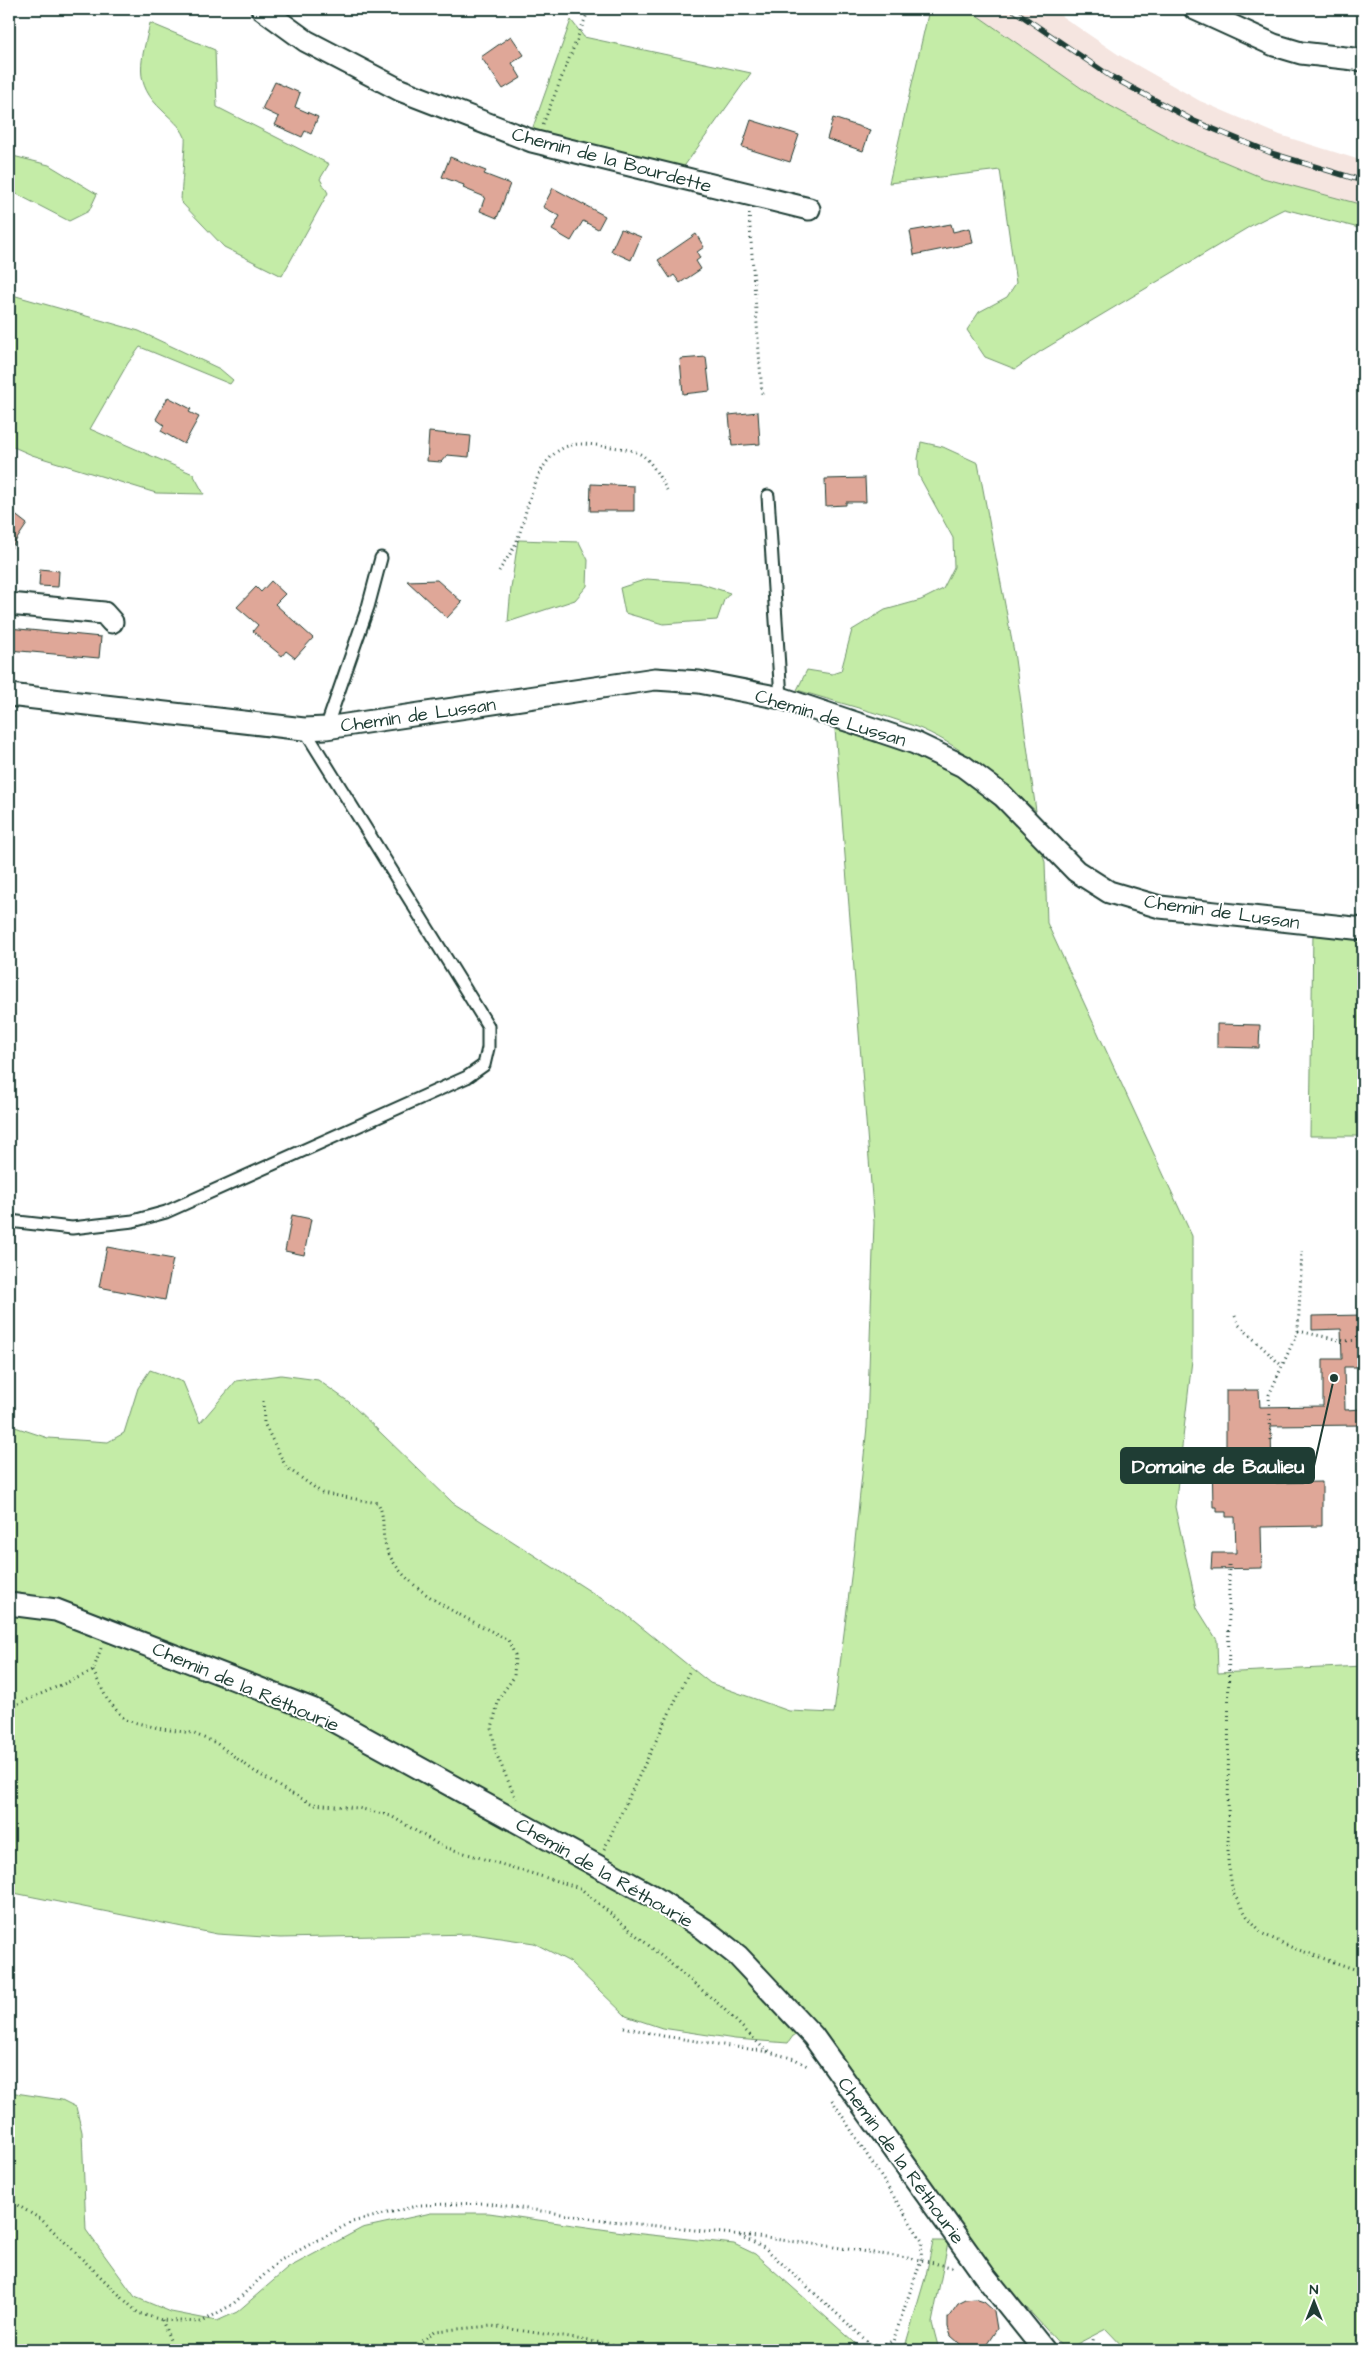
<svg xmlns="http://www.w3.org/2000/svg" width="1372" height="2359" font-family="'Architects Daughter',sans-serif">
	<rect width="100%" height="100%" fill="#fff"/>
	<filter id="ink" filterUnits="userSpaceOnUse"><feTurbulence type="fractalNoise" baseFrequency=".02" numOctaves="2"/><feDisplacementMap in="SourceGraphic" scale="10" xChannelSelector="R" yChannelSelector="G"/><feConvolveMatrix kernelMatrix="1 2 1 2 8 2 1 2 1" color-interpolation-filters="sRGB"/></filter>
	<g filter="url(#ink)">
		<path fill="#f5e5e0" d="M968 9H1051L1119 55 1200 101 1280 135 1363 161V205L1263 178 1175 141 1094 97Z"/>
		<path fill="#c4eca7" stroke="#72946e" d="M927 9H968L1094 97 1175 141 1263 178 1363 205V229L1284 209 1254 224 1041 351 1015 369 985 357 967 330 979 312 1007 297 1016 283 1000 170 889 183 929 10Z
			M571 20 584 37 751 73 680 172 532 130Z
			M150 23 215 50 217 107 329 164 320 179 328 193 282 276 224 247 181 202C181 192 186 142 185 137 180 125 171 119 163 111 131 82 142 60 150 23Z
			M9 155 49 165 97 194 89 211 69 221 9 190Z
			M9 294 139 331 220 369 233 380 230 384 140 347 128 363 90 429 193 474 204 494 156 493 32 455 9 445Z
			M921 442 943 447 978 463 1014 652 1036 811C1002 781 957 742 914 726 876 712 836 702 797 690L807 670 832 674 841 671 852 630 885 610 921 600 943 589 954 567 953 538 919 476 918 459Z
			M518 540 579 542 588 560 587 586 575 600 508 622 511 588Z
			M647 579 699 583 730 593 724 600 717 620 663 624 625 613 620 588Z
			M835 729 907 751 950 769 987 798 1041 847 1045 862 1047 923 1192 1236V1360L1175 1507 1197 1608 1217 1640 1218 1673 1363 1666V2350H1126L1106 2329 1065 2350 992 2270 820 2030 793 2036 788 2043 735 2039 662 2028 626 2016 570 1962 534 1943 473 1934 280 1938 217 1934 9 1892V1425L48 1438 108 1442 124 1433 138 1388 150 1370 183 1382 200 1423 236 1381 281 1375 318 1380 349 1402 453 1503 624 1613 710 1683 789 1711 834 1713 852 1569 867 1427 874 1222Z
			M1313 933 1363 939V1304L1359 1136H1310Z
			M9 2092 62 2100 76 2107 82 2132 86 2230 135 2297 171 2312 217 2321 237 2312 288 2268 362 2228 431 2213H489L615 2231 734 2244 755 2254 863 2350H9Z
			M933 2241H943L948 2243 932 2323 939 2350H904L926 2275Z"/>
		<path fill="#dfa798" stroke="#1f3d34" d="M511 36 524 55 512 63 521 78 503 89 481 57Z
			M275 82 300 93 295 107 318 117 311 134 305 131 302 137 275 125 279 117 262 109Z
			M833 118 870 130 863 151 827 139Z
			M751 120 799 135 790 162 742 147Z
			M450 157 486 171 484 174 510 184 497 218 480 211 485 197 463 188 464 185 442 177Z
			M553 188 605 216 598 229 583 221 571 241 552 230 560 216 543 207Z
			M951 224 953 232 970 228 973 243 914 255 910 231Z
			M621 229 641 237 631 260 611 251Z
			M696 234 704 247 697 252 700 258 696 261 701 269 680 283 674 275 670 278 658 260Z
			M706 357 710 391 683 394 680 359Z
			M168 397 191 409 189 412 199 417 184 444 161 431 164 425 156 419Z
			M758 412 760 444 732 446 729 415Z
			M429 432 471 436 469 457 447 455 441 462 427 461Z
			M865 478 866 502H846V505L826 506 825 479Z
			M591 484 634 486V511H590Z
			M9 510 27 524 9 551Z
			M40 569 59 571 58 587 39 586Z
			M437 580 462 602 447 618 407 581Z
			M271 581 285 594 275 604 313 638 295 658 286 651 282 656 266 643 253 631 258 625 237 607 256 587 261 592Z
			M9 628 101 637 99 658 9 650Z
			M1217 1024 1260 1025 1259 1048 1217 1047Z
			M292 1215 311 1219 304 1255 285 1251Z
			M107 1247 173 1259 165 1300 99 1287Z
			M1363 1315V1336H1357L1358 1367H1344L1345 1410 1363 1409V1425L1271 1426 1272 1483 1322 1482V1526L1261 1527 1262 1568 1211 1569 1212 1553H1236L1235 1517H1226V1512H1217V1507H1213L1212 1457H1219V1448H1226V1390H1259L1260 1407 1323 1406V1359H1342L1341 1329 1312 1330V1316Z
			M975 2299 984 2302 994 2311 997 2329 983 2350H967L951 2336 948 2327V2318L958 2304 966 2300Z"/>
		<g fill="none" stroke-linecap="round" stroke-linejoin="round">
			<g stroke="#1f3d34" stroke-width="15">
				<path id="lane" d="M768 496 781 698
					M326 728 368 607 381 558
					M9 1221 72 1228 133 1221 166 1212 467 1077 484 1065 488 1048V1026L304 729"/>
			</g>
			<g stroke="#1f3d34" stroke-width="25">
				<path id="street" d="M262 9 306 41 400 90 532 141 809 209
					M1195 9 1274 45 1301 53 1363 60
					M9 604 104 613 112 622
					M9 695 304 729 326 728 655 679 699 682 781 698 915 743 963 766 1003 796 1076 871 1109 892 1160 907 1363 929
					M9 1604 56 1610 312 1709 654 1897 704 1929 738 1956 813 2036 984 2275 1044 2350"/>
			</g>
			<path stroke="#1f3d34" stroke-width="3" stroke-dasharray="1 4" stroke-linecap="butt" d="M543 124 589 9
				M749 213 762 394
				M499 571C505 561 514 550 518 538 529 507 536 444 581 444 588 444 596 445 603 446 647 451 645 453 667 490
				M1235 1316 1239 1325 1282 1366
				M1298 1331 1344 1341 1363 1340
				M263 1401 264 1423 286 1467 322 1493 378 1503C386 1519 381 1529 385 1544 399 1591 468 1618 508 1640L515 1655 514 1677 499 1698 492 1728 495 1751 516 1799
				M1271 1440 1269 1395 1298 1331 1302 1251
				M1229 1565 1228 1862 1233 1893 1247 1916 1263 1934 1293 1948 1363 1972
				M93 1671 107 1699 125 1720 162 1729 192 1733 216 1743 254 1771 288 1792 313 1804 358 1808 391 1816 441 1846 580 1888 721 2006 762 2047 773 2053 795 2059 809 2067
				M9 1708 93 1671 101 1648
				M604 1849 689 1672
				M624 2027 663 2036 769 2052
				M832 2100 922 2241 921 2260 890 2350
				M9 2200 42 2220 138 2313 162 2320 202 2322 233 2304 279 2261 352 2222 420 2205 486 2203 610 2221 733 2234 821 2245 921 2260 955 2268
				M740 2236 766 2249 870 2344 881 2345 893 2341
				M162 2320 174 2350
				M410 2350 435 2331 491 2326 649 2350
				M1091 2350 1094 2336"/>
			<use href="#lane" stroke="#fff" stroke-width="11"/>
			<use href="#street" stroke="#fff" stroke-width="21"/>
			<g stroke="#1f3d34" stroke-width="5.5">
				<path id="rail" d="M1012 9 1110 76 1194 121 1274 154 1363 181"/>
			</g>
			<use href="#rail" stroke="#fff" stroke-width="4" stroke-dasharray="11" stroke-linecap="butt"/>
		</g>
	</g>
	<g text-anchor="middle" stroke-width="4" stroke-linejoin="round" paint-order="stroke">
		<g font-size="19" fill="#1f3d34" stroke="#fff">
			<text transform="translate(612 159) rotate(15)" y="7">Chemin de la Bourdette</text>
			<text transform="translate(418 714) rotate(-8)" y="7">Chemin de Lussan</text>
			<text transform="translate(831 717) rotate(17)" y="7">Chemin de Lussan</text>
			<text transform="translate(1222 911) rotate(8)" y="7">Chemin de Lussan</text>
			<text transform="translate(246 1686) rotate(23)" y="7">Chemin de la Réthourie</text>
			<text transform="translate(605 1872) rotate(30)" y="7">Chemin de la Réthourie</text>
			<text transform="translate(902 2160) rotate(54)" y="7">Chemin de la Réthourie</text>
		</g>
	</g>
	<path fill="none" stroke="#1f3d34" stroke-width="2" d="M1334 1378L1314 1466"/>
	<circle fill="#1f3d34" stroke="#fff" stroke-width="2" cx="1334" cy="1378" r="5"/>
	<rect fill="#1f3d34" stroke="#1f3d34" stroke-width="2" x="1121" y="1448" width="193" height="35" rx="5"/>
	<g font-size="20" text-anchor="middle" font-weight="bold" fill="#fff">
		<text x="1218" y="1473">Domaine de Baulieu</text>
	</g>
	<rect width="1372" height="2359" fill="none" stroke="#fff" stroke-width="30"/>
	<rect x="15" y="15" width="1342" height="2329" fill="none" stroke="#1f3d34" stroke-width="2" filter="url(#ink)"/>
	<g transform="translate(1314 2302)" stroke="#ffffff" stroke-width="4" paint-order="stroke">
	<path d="M0-4L9 19L0 12L-9 19Z" fill="#1f3d34"/>
	<text y="-8" font-size="14" font-weight="bold" text-anchor="middle" fill="#1f3d34">N</text>
	</g>
</svg>
